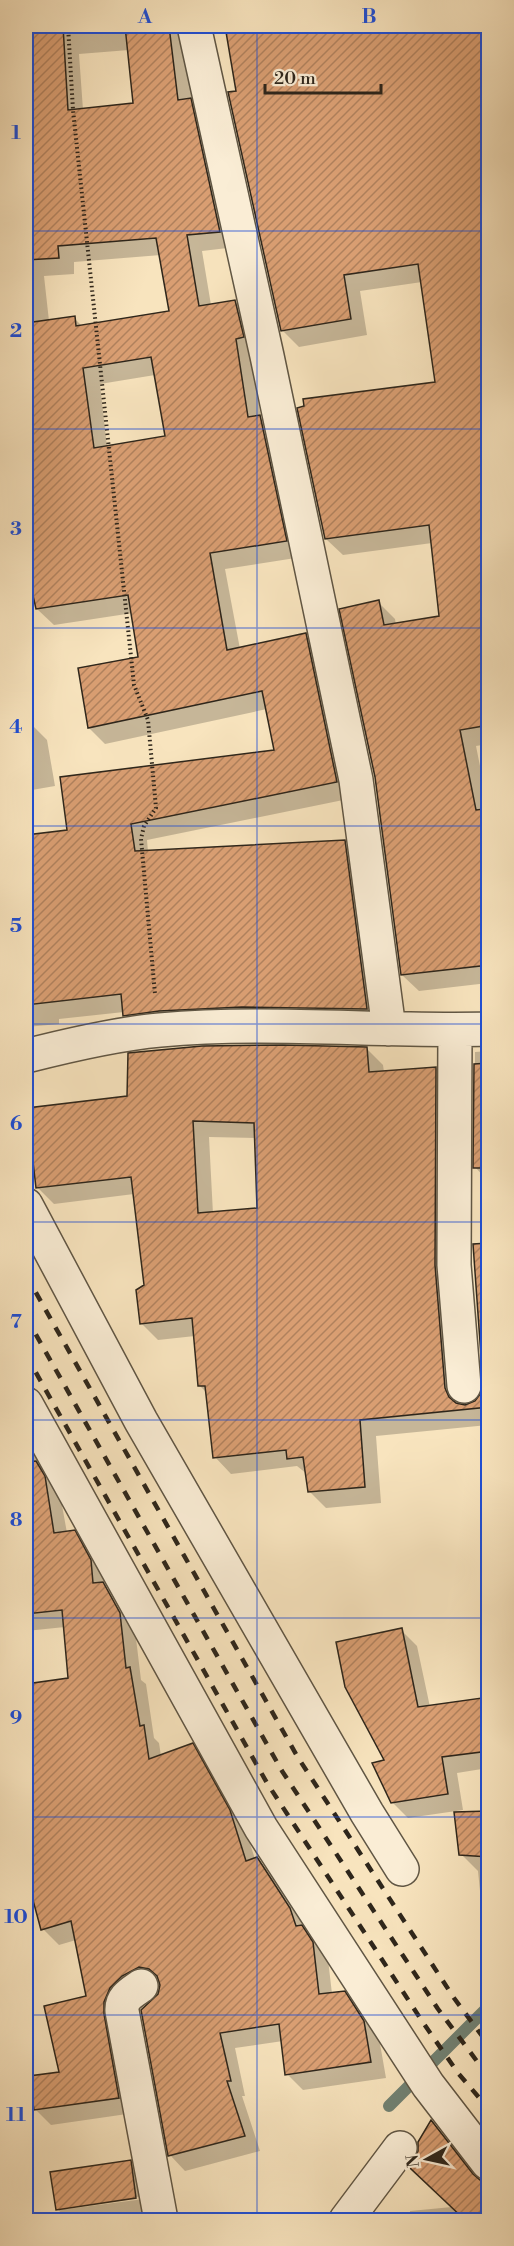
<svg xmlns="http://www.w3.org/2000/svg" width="514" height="2246" font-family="'Libre Bodoni',serif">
	<defs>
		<pattern id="building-hatch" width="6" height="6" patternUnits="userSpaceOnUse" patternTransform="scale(1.5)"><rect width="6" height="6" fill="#d99e72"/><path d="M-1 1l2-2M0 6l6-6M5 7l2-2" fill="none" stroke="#b0815d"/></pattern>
	</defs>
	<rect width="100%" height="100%" fill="#f8e4be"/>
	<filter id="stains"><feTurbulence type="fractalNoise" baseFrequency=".00333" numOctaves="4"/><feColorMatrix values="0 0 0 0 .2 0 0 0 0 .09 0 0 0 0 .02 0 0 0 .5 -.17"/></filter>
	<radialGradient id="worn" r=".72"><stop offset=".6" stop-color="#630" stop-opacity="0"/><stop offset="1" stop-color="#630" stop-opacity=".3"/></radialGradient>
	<path fill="#0003" fill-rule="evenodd" d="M26 26H183L192 101 207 116 236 247 202 251 211 305 235 301 251 318V354L261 418 276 433 302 557 225 569 240 649 306 635 322 651 353 798 147 840 148 852 344 842 361 858 383 1025 141 1031 125 1015 124 1012 59 1019V1024L26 1027V836L69 831 276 751 267 709 105 744 89 728 140 659 133 613 54 625 37 609 26 558ZM129 50 134 105 83 110 79 54ZM161 255 171 312 83 327 74 318 49 321 44 276 74 274V262ZM155 375 166 438 107 447 100 384Z
		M226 26H488V744L476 746 484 786 488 785V983L419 991 402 975 378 602 395 619 396 625 441 617 432 543 343 555 326 539 436 384 422 282 360 291 367 335 299 347 282 330Z
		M30 723 47 740 55 786 26 791V724Z
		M366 1048 383 1065 384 1072 436 1068 452 1085 451 1283 461 1405 466 1406 476 1402 483 1394 484 1385 488 1244V1425L376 1436 381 1503 326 1508 309 1491 307 1474 297 1466 231 1474 215 1457 207 1393 200 1386 195 1336 158 1340 141 1323 145 1286 134 1194 54 1204 37 1187 129 1097ZM209 1137 257 1138 259 1210 213 1214Z
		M488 1051V1181L475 1167V1052Z
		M26 1431 60 1494 67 1533 74 1532 90 1548 106 1577 107 1588 119 1599 135 1630 141 1680 146 1684 154 1738 159 1743 161 1756 192 1745 208 1761 245 1828 255 1859H257L273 1875 306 1925 309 1934 328 1959 332 1994 344 1993 360 2009 379 2038 386 2078 303 2090 287 2074 283 2041 235 2048 245 2096H242L260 2151 185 2171 170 2155 159 1995 161 1984 156 1983 130 1998 134 2113 51 2125 35 2109 61 2073 88 1997 76 1940 59 1945 43 1929 26 1869V1685L69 1679 65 1627 26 1631Z
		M401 1630 417 1646 430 1707 488 1698V1768L457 1773 463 1810 408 1818 392 1802 387 1761Z
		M488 1813V1935L484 1931 478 1871 461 1854Z
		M431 2122 447 2138 481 2182H488V2220H410V2211L452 2207Z
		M130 2162 145 2177 150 2212 92 2220H69L57 2209ZM144 2196V2199L67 2209V2206Z"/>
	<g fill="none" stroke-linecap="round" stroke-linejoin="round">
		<path stroke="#718274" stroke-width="12" d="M389 2106 488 2007"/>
	</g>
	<path fill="url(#building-hatch)" stroke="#2e261b" stroke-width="1.5" fill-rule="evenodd" d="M26 26H63L68 110 133 103 125 26H169L178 100 191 98 220 232 187 235 199 306 235 300 244 337 236 339 248 417 260 415 287 541 210 553 227 650 306 633 337 782 131 824 135 851 345 840 367 1009 242 1007 159 1011 123 1016 121 994 26 1005V835L67 830 60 777 274 750 262 691 88 728 78 668 138 657 128 595 36 609 26 564V323L75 316 76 326 169 311 156 238 58 246 59 258 26 260ZM151 357 165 436 94 448 83 368Z
		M225 26H489V725L460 730 476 810 484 809 489 848V965L401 975 375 777 339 609 379 600 384 625 439 616 429 525 325 539 297 408 304 406 303 399 435 382 418 264 344 275 351 319 281 331 228 92 236 91Z
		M283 1045 367 1047 369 1072 436 1067 435 1265 445 1388 449 1397 456 1403 465 1405 475 1401 481 1393 483 1384 473 1244 489 1243V1407L360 1420 365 1487 308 1492 303 1457 287 1459 286 1450 213 1458 205 1386H198L192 1318 140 1324 136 1290 144 1285 131 1177 36 1188 27 1108 127 1096 128 1053 202 1046ZM193 1121 254 1123 257 1208 198 1213Z
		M489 1063V1168H473L474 1064Z
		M36 1461 45 1476 54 1533 75 1530 91 1560 93 1583 103 1582 120 1613 126 1668 130 1667 140 1726 144 1725 149 1759 193 1743 230 1810 246 1861 257 1857 290 1908 296 1926 302 1925 313 1942 319 1994 345 1991 364 2021 371 2062 285 2075 279 2024 220 2033 231 2081H227L245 2136 168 2156 141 2010 158 1994 160 1985 157 1976 149 1969 139 1967 122 1976 110 1988 104 2002V2014L119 2098 34 2110 29 2076 59 2072 44 2006 86 1996 71 1921 41 1930 26 1874V1684L68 1678 62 1610 26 1614V1462Z
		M402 1628 418 1707 489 1697V1751L442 1757 448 1794 391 1803 372 1763 384 1760 345 1687 336 1642Z
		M489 1811V1857L459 1855 454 1812Z
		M431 2120 473 2174 480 2180 489 2181V2220H465L409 2167 418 2151V2142Z
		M131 2160 136 2198 56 2210 50 2172Z"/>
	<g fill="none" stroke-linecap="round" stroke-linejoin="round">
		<g stroke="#605644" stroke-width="36">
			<path id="minor" d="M194 26 267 356 356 780 389 1029
				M455 1030 454 1265 464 1386
				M26 1056C69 1045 115 1034 160 1030 269 1020 379 1032 488 1029
				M26 1205 141 1421 367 1813 402 1869
				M26 1404 261 1828 428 2085 488 2163
				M141 1986C131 1993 121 1998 122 2011L161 2220
				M346 2220 400 2148"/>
		</g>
		<path stroke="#2e261b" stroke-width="4" stroke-dasharray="1.5 3" stroke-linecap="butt" d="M68 26 73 110 134 685 148 720 156 808 144 826 141 839 155 994"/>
		<use href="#minor" stroke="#faedd5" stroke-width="33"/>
		<path stroke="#2e261b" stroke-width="4.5" stroke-dasharray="10 10" stroke-linecap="butt" d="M26 1275 297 1756 454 1998 488 2044
			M26 1317 282 1771 438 2009 488 2076
			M26 1355 267 1783 422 2021 458 2073 488 2108"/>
	</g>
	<path fill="none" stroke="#1d4ed8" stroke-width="1.5" stroke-opacity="0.55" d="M257 26V2220M26 231H488M26 429H488M26 628H488M26 826H488M26 1024H488M26 1222H488M26 1420H488M26 1618H488M26 1817H488M26 2015H488"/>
	<rect width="514" height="2246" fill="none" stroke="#f8e4be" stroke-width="66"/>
	<g transform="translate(427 2159) rotate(262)" stroke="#faedd5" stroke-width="4.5" paint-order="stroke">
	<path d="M0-4.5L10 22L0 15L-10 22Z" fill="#2e261b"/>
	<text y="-9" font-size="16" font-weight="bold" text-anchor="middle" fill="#2e261b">N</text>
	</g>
	<path d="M265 84v9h116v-9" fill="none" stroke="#2e261b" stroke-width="3"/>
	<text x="274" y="84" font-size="18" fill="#2e261b" stroke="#faedd5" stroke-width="4.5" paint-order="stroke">20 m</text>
	<rect x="33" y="33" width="448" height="2180" fill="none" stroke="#1d4ed8" stroke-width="2"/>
	<g font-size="20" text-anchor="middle" font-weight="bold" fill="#1d4ed8">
		<text x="145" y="23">A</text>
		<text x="369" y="23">B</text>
		<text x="16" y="139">1</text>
		<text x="16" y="337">2</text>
		<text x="16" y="535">3</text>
		<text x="16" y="733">4</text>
		<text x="16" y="932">5</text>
		<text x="16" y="1130">6</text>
		<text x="16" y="1328">7</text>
		<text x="16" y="1526">8</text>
		<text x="16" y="1724">9</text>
		<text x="16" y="1923">10</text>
		<text x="16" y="2121">11</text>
	</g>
	<rect width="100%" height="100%" filter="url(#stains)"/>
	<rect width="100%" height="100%" fill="url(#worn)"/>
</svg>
